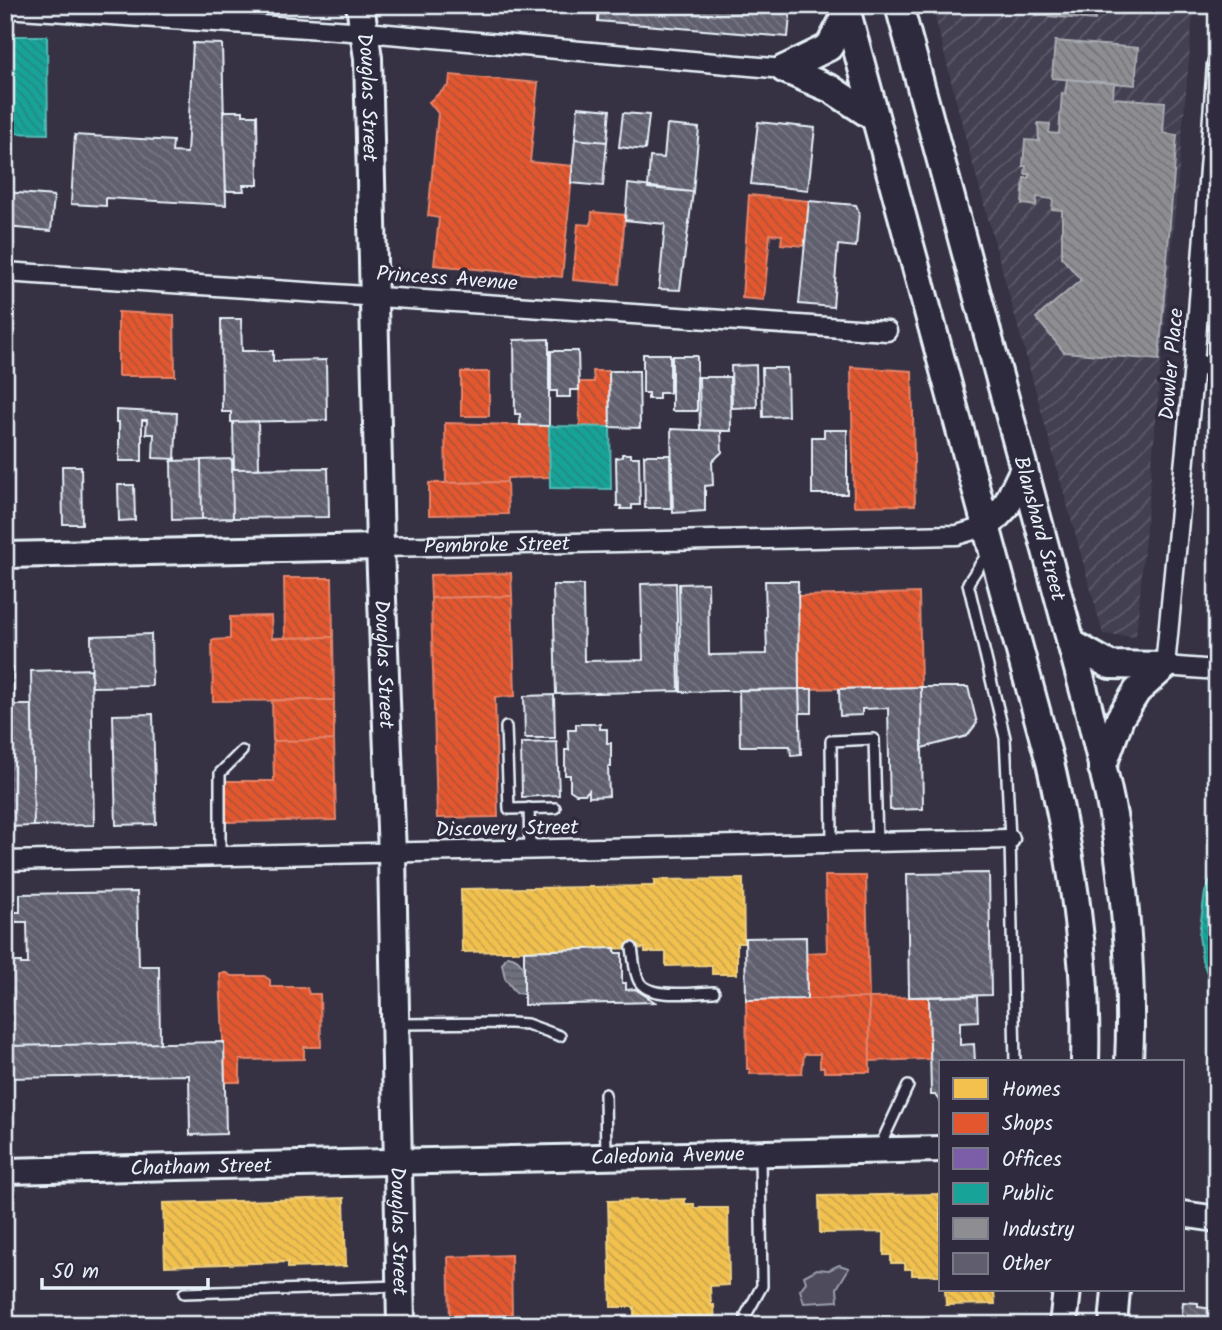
<svg xmlns="http://www.w3.org/2000/svg" width="1222" height="1330" font-family="Kalam,sans-serif">
	<defs>
		<pattern id="industrial-furrows" width="10" height="10" patternUnits="userSpaceOnUse" patternTransform="scale(1.75)"><rect width="10" height="10" fill="#433f51"/><path d="M-1 1l2-2M0 10L10 0M9 11l2-2" fill="none" stroke="#5e5b6b"/></pattern>
		<pattern id="water-rules" width="6" height="5" patternUnits="userSpaceOnUse" patternTransform="scale(1.75)"><rect width="6" height="5" fill="#70717f"/><path d="M0 2.5h6" fill="none" stroke="#5b5c64"/></pattern>
		<pattern id="homes-back-hatch" width="6" height="6" patternUnits="userSpaceOnUse" patternTransform="scale(1.75)"><rect width="6" height="6" fill="#f2c14e"/><path d="M-1 5l2 2M0 0l6 6M5-1l2 2" fill="none" stroke="#c7a34d"/></pattern>
		<pattern id="shops-back-hatch" width="6" height="6" patternUnits="userSpaceOnUse" patternTransform="scale(1.75)"><rect width="6" height="6" fill="#e4572e"/><path d="M-1 5l2 2M0 0l6 6M5-1l2 2" fill="none" stroke="#ad5238"/></pattern>
		<pattern id="offices-back-hatch" width="6" height="6" patternUnits="userSpaceOnUse" patternTransform="scale(1.75)"><rect width="6" height="6" fill="#7b5ea7"/><path d="M-1 5l2 2M0 0l6 6M5-1l2 2" fill="none" stroke="#5e5274"/></pattern>
		<pattern id="public-back-hatch" width="6" height="6" patternUnits="userSpaceOnUse" patternTransform="scale(1.75)"><rect width="6" height="6" fill="#17a398"/><path d="M-1 5l2 2M0 0l6 6M5-1l2 2" fill="none" stroke="#258881"/></pattern>
		<pattern id="industry-back-hatch" width="6" height="6" patternUnits="userSpaceOnUse" patternTransform="scale(1.75)"><rect width="6" height="6" fill="#8d8d92"/><path d="M-1 5l2 2M0 0l6 6M5-1l2 2" fill="none" stroke="#747579"/></pattern>
		<pattern id="building-back-hatch" width="6" height="6" patternUnits="userSpaceOnUse" patternTransform="scale(1.75)"><rect width="6" height="6" fill="#605e6e"/><path d="M-1 5l2 2M0 0l6 6M5-1l2 2" fill="none" stroke="#777683"/></pattern>
	</defs>
	<rect width="100%" height="100%" fill="#363244"/>
	<filter id="ink" filterUnits="userSpaceOnUse"><feTurbulence type="fractalNoise" baseFrequency=".0143" numOctaves="2"/><feDisplacementMap in="SourceGraphic" scale="14" xChannelSelector="R" yChannelSelector="G"/><feConvolveMatrix kernelMatrix="1 2 1 2 8 2 1 2 1" color-interpolation-filters="sRGB"/></filter>
	<g filter="url(#ink)">
		<path fill="url(#industrial-furrows)" d="M932 5H1194L1136 637 1103 634 965 136Z"/>
		<path fill="#4d4b5c" stroke="#9a9eaa" stroke-width="2" d="M839 1265 849 1268 837 1288 838 1301 804 1303 800 1290 806 1282 804 1276 817 1269 829 1270Z"/>
		<path fill="url(#water-rules)" stroke="#a0a4af" stroke-width="2" d="M507 956C527 958 525 978 524 994L516 993 505 978 502 964Z"/>
		<path fill="url(#homes-back-hatch)" stroke="#efcf81" stroke-width="2" d="M743 879 744 943H737V974H712V965L666 966V952H645V948L462 952 461 889 651 886H654V880Z
			M940 1194V1275H912V1269H905V1263H891V1255H884V1232L820 1233 819 1196Z
			M344 1198 346 1266 288 1268V1262L165 1266 163 1203Z
			M685 1199V1204H694V1208H728L729 1285 710 1286 711 1305H714L715 1325H634V1307H611L608 1201Z
			M945 1290H994L995 1304 946 1305Z"/>
		<path fill="url(#shops-back-hatch)" stroke="#e5856b" stroke-width="2" d="M450 75 538 83 530 162 573 166 562 277 434 265 439 218 428 216 438 113 429 102 449 85Z
			M749 195 809 201 805 246 781 244 782 235 770 234 764 300 742 298Z
			M592 212 625 215 619 284 573 280 578 224 591 225Z
			M118 312 174 315 175 376H118Z
			M851 367 912 371 915 505 854 506Z
			M593 371H609L610 427 580 426 579 382H594Z
			M461 372H489V416H461Z
			M445 423 549 426 550 477 507 478V482L446 483Z
			M507 482 508 514 429 515V483Z
			M511 573 512 596 431 598 430 575Z
			M284 578H332L333 637 285 638Z
			M919 593 921 687 799 689 798 596Z
			M512 596 515 696 495 697 498 817 437 818 431 598Z
			M271 616 272 638 333 637 334 700 213 701 212 640 230 639V617Z
			M272 700H334V740L273 741Z
			M334 740 336 820 226 822V781H274L273 741Z
			M825 876H866L869 998 807 999 806 953 827 952Z
			M220 973H227L231 976H264L270 980V987H303L307 988 309 994H320L321 1047H304V1059L240 1060V1082H225Z
			M929 997 930 1059 870 1061 869 998Z
			M869 998 870 1072H824V1067H820V1054H804L802 1073 750 1074V1069H747L746 1000Z
			M511 1255 512 1315 450 1317 448 1257Z"/>
		<path fill="url(#offices-back-hatch)" stroke="#9c8abf" stroke-width="2" d="M544 1315V1325H450V1317Z"/>
		<path fill="url(#public-back-hatch)" stroke="#56bab5" stroke-width="2" d="M5 36H47L48 134 5 133Z
			M549 426 610 427 611 489 550 488Z
			M1216 868 1217 867V1015L1208 991 1214 990 1202 960 1199 935 1205 892Z"/>
		<path fill="url(#industry-back-hatch)" stroke="#a8abb1" stroke-width="2" d="M1030 5H1097L1095 20 1035 15Z
			M1055 41 1138 48 1135 85 1052 78Z
			M1067 79 1114 83 1113 98 1165 102 1163 133 1177 135 1159 360 1064 352 1036 318 1081 280 1062 258V210L1052 209 1053 199 1037 197 1036 206 1022 204 1024 178H1029L1030 174H1025L1026 166H1023L1025 140 1039 141 1038 123 1050 124 1049 133 1059 134 1062 93 1065 94Z"/>
		<path fill="url(#building-back-hatch)" stroke="#e8f1f8" stroke-width="2" d="M488 5H525L524 16 508 14 509 7Z
			M599 5H791L788 37 598 21Z
			M193 43 222 44 226 205 106 198V206L71 204 75 135 173 141 172 152 187 153Z
			M578 107 610 110 607 142 575 139Z
			M223 111H243V115H257L258 185H243L244 191H226Z
			M623 113 649 115 645 150 619 147Z
			M758 122 815 128 808 190 751 184Z
			M667 125 699 128 693 192 648 188 650 157 664 158Z
			M575 139 607 142 603 186 571 183Z
			M628 184 693 192 680 290 659 289 665 224 625 220Z
			M6 192 54 196 51 231 5 227Z
			M809 201 856 205 859 212 856 247 838 245 833 307 799 304Z
			M221 319H241L242 351H273V361L326 360 327 420 231 422V412H222Z
			M549 339V426L520 425V414H515L514 340Z
			M551 351H578L579 390H570V397H557V391H551Z
			M643 354H670V393H659V399H648V393H643Z
			M672 356H697V411H672Z
			M756 365 757 407 732 408 731 366Z
			M762 368H787L788 416 763 417Z
			M609 371H639L640 428 610 427Z
			M699 377H730L731 431 700 430Z
			M116 410 177 413 175 459 153 458 154 434H146L147 420H142V461H119V422H116Z
			M258 421 259 469H234L233 422Z
			M671 429 721 431 722 452 712 462 713 485 705 486V511L673 513Z
			M824 430H847V494H812V437H824Z
			M622 454H631V457H639L640 505H632V509H621V506H617L616 458 622 457Z
			M644 455H670L671 508H645Z
			M232 459 233 518 202 519 201 460Z
			M201 460 202 519 172 520 171 461Z
			M62 466H81L82 524H63Z
			M328 468 329 517 233 518 232 469Z
			M118 485H134L135 520 119 521Z
			M765 581H798L799 689 681 692 679 584 708 583 709 655 767 654Z
			M676 583 679 691 556 694 553 585H583L584 661 643 660 641 584Z
			M151 634 152 686 92 687 91 636Z
			M5 667H13L14 705H32L34 826 5 827Z
			M91 669 94 825 34 826 31 671Z
			M921 687H968L977 723 967 736 922 748Z
			M921 687 923 809 890 810 888 708 862 709V715L840 716 839 689Z
			M799 689 801 755 791 756 790 746H740L739 690Z
			M799 689H812V713H800Z
			M554 695 555 738H525L524 696Z
			M153 714 156 824 116 825 113 715Z
			M576 724H600V729H607V743H611V767H608L609 796 589 797V790L585 794H576L570 790V775H565V750H569L568 730H576Z
			M557 742 559 795 522 797 521 743Z
			M989 873 991 995 909 997 907 874Z
			M137 892 139 966H159L160 1043 5 1046V962H21V964H28L27 922H5V912H20V894Z
			M806 937 807 999 746 1000 745 938Z
			M615 948V953H622V983H626V990L635 989 655 1002 524 1005V951Z
			M977 996 978 1021 960 1022V1045L974 1044 975 1062H940V1102L935 1095H931L929 997Z
			M224 1042 226 1134 190 1135 189 1075 5 1078V1046Z
			M1183 1302 1198 1303V1307L1214 1309 1213 1321 1217 1322V1325H1181Z
			M979 1320 984 1325H776L777 1324Z"/>
		<g fill="none" stroke-linecap="round" stroke-linejoin="round">
			<g stroke="#e8f1f8" stroke-width="14">
				<path id="lane" d="M987 554 968 583 1005 738 1010 839 1015 1062
					M506 727 509 809 555 808
					M529 808 530 851
					M832 843 831 741 874 739 877 842
					M220 857V773L242 751
					M632 948C634 958 634 972 639 981 649 1000 695 992 714 992
					M399 1024 510 1023 527 1024 560 1036
					M605 1094 606 1155
					M879 1148 908 1086
					M184 1293 399 1286
					M746 1325V1315L762 1286 760 1156"/>
			</g>
			<g stroke="#e8f1f8" stroke-width="23">
				<g id="street">
					<path d="M5 8 366 32 784 69"/>
					<path d="M1217 64 1194 365 1165 666 1217 670"/>
					<path d="M5 272 887 331"/>
					<path d="M1194 365 1217 367"/>
					<path id="s1" d="M380 547 957 535 987 526"/>
					<path d="M5 861 1010 839"/>
				</g>
			</g>
			<g stroke="#e8f1f8" stroke-width="30">
				<g id="secondary">
					<path d="M5 555 380 547"/>
					<path id="s2" d="M5 1171 940 1149"/>
					<path d="M1182 1214 1217 1219"/>
				</g>
			</g>
			<g stroke="#e8f1f8" stroke-width="32">
				<g id="primary">
					<path id="s3" d="M360 5 368 58 380 547 392 854 401 1325"/>
					<path d="M845 5 1050 762C1072 860 1088 961 1085 1062"/>
					<path id="s4" d="M899 5 1088 706C1097 744 1107 782 1114 821 1126 901 1133 981 1129 1062"/>
					<path d="M784 69 831 89 875 118"/>
					<path d="M784 69 829 47 847 13"/>
					<path d="M987 526 1006 506 1024 469"/>
					<path d="M1071 643 1110 665 1165 666"/>
					<path d="M1102 768 1120 718 1137 691 1165 666"/>
					<path d="M1063 1325 1067 1290"/>
					<path d="M1113 1325 1116 1290"/>
				</g>
			</g>
			<use href="#lane" stroke="#2f2a3d" stroke-width="9"/>
			<use href="#street" stroke="#2f2a3d" stroke-width="18"/>
			<use href="#secondary" stroke="#2f2a3d" stroke-width="24"/>
			<use href="#primary" stroke="#2f2a3d" stroke-width="26"/>
		</g>
	</g>
	<g text-anchor="middle" stroke-width="7" stroke-linejoin="round" paint-order="stroke">
		<g font-size="21" fill="#e8f1f8" stroke="#2f2a3d">
			<text dy="7" stroke="none"><textPath href="#s3" startOffset="93">Douglas Street</textPath></text>
			<text transform="translate(447 278) rotate(4)" y="7">Princess Avenue</text>
			<text transform="translate(1171 364) rotate(-85)" y="7">Dowler Place</text>
			<text dy="7" stroke="none"><textPath href="#s4" startOffset="542">Blanshard Street</textPath></text>
			<text dy="7" stroke="none"><textPath href="#s1" startOffset="117">Pembroke Street</textPath></text>
			<text dy="7" stroke="none"><textPath href="#s3" startOffset="660">Douglas Street</textPath></text>
			<text transform="translate(507 828) rotate(-1)" y="7">Discovery Street</text>
			<text dy="7" stroke="none"><textPath href="#s2" startOffset="663">Caledonia Avenue</textPath></text>
			<text dy="7" stroke="none"><textPath href="#s2" startOffset="196">Chatham Street</textPath></text>
			<text dy="7" stroke="none"><textPath href="#s3" startOffset="1227">Douglas Street</textPath></text>
		</g>
	</g>
	<rect width="1222" height="1330" fill="none" stroke="#2f2a3d" stroke-width="28"/>
	<rect x="14" y="14" width="1194" height="1302" fill="none" stroke="#e8f1f8" stroke-width="2.5" filter="url(#ink)"/>
	<rect x="939" y="1060" width="245" height="231" fill="#2f2a3d" stroke="#797a88" stroke-width="2"/>
	<rect x="953" y="1078" width="35" height="21" fill="#f2c14e" stroke="#797a88" stroke-width="2"/>
	<text x="1002" y="1096" font-size="21" fill="#e8f1f8">Homes</text>
	<rect x="953" y="1113" width="35" height="21" fill="#e4572e" stroke="#797a88" stroke-width="2"/>
	<text x="1002" y="1130" font-size="21" fill="#e8f1f8">Shops</text>
	<rect x="953" y="1148" width="35" height="21" fill="#7b5ea7" stroke="#797a88" stroke-width="2"/>
	<text x="1002" y="1166" font-size="21" fill="#e8f1f8">Offices</text>
	<rect x="953" y="1183" width="35" height="21" fill="#17a398" stroke="#797a88" stroke-width="2"/>
	<text x="1002" y="1200" font-size="21" fill="#e8f1f8">Public</text>
	<rect x="953" y="1218" width="35" height="21" fill="#8d8d92" stroke="#797a88" stroke-width="2"/>
	<text x="1002" y="1236" font-size="21" fill="#e8f1f8">Industry</text>
	<rect x="953" y="1253" width="35" height="21" fill="#605e6e" stroke="#797a88" stroke-width="2"/>
	<text x="1002" y="1270" font-size="21" fill="#e8f1f8">Other</text>
	<path d="M42 1278v10h166v-10" fill="none" stroke="#e8f1f8" stroke-width="3.5"/>
	<text x="52" y="1278" font-size="21" fill="#e8f1f8" stroke="#2f2a3d" stroke-width="5" paint-order="stroke">50 m</text>
</svg>
